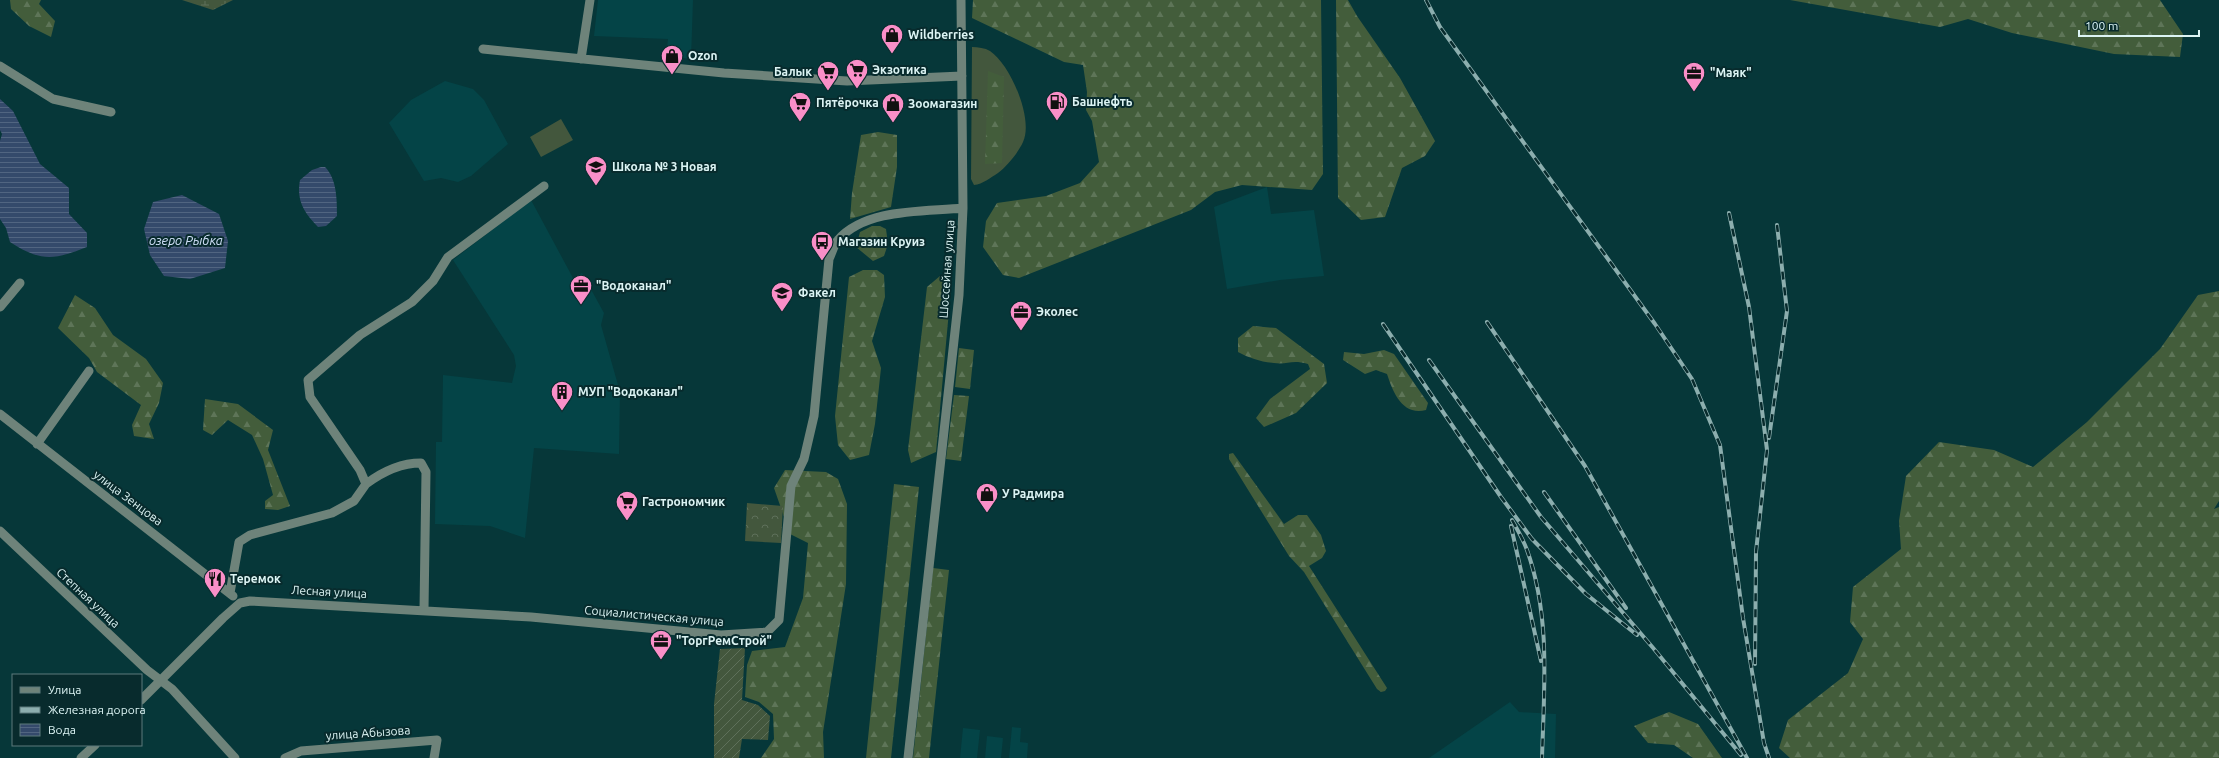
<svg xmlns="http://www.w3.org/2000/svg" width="2219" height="758" font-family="Ubuntu,sans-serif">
	<defs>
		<pattern id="forest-firs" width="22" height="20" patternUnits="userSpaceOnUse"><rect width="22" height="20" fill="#435d3b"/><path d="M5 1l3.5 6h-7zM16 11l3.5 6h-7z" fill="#5e7558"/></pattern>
		<pattern id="wetland-marsh" width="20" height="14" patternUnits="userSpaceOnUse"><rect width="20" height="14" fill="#43573d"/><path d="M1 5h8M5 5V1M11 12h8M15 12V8" fill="none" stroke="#5e705a"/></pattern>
		<pattern id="park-crowns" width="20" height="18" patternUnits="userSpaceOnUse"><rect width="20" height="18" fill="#43573d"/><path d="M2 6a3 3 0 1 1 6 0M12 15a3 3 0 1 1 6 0" fill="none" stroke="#5e705a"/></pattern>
		<pattern id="garden-furrows" width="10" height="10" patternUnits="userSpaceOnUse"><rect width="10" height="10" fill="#43573d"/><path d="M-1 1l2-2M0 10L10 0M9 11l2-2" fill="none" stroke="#5e705a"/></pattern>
		<pattern id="water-rules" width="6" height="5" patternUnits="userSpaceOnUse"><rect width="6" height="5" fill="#344a6b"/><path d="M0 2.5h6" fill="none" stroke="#516581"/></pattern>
	</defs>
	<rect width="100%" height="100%" fill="#063739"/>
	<path fill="#044447" d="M598 0H693L691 59 666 56 668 39 594 36Z
		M445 81 473 89 484 100 508 144 471 176 458 182 441 178 424 181 389 123 411 100Z
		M1267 187 1271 214 1314 210 1324 276 1280 280 1227 289 1214 207Z
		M531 200 573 278 582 273 604 313 601 325 620 392 619 454 534 448 525 538 490 526 435 524 436 442H442L443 375 512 383 516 366 514 355 453 260Z
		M1510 702 1519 712 1556 714 1555 758H1429Z
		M1012 727 1021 728 1020 742 1028 743 1027 758H1009Z
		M963 728 980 730 977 758H960Z
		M987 736 1003 738 1001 758H985Z"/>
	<path fill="#43573d" d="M972 47C978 47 985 48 990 51 1010 64 1034 119 1023 142 1018 153 1007 166 998 173 990 178 983 184 974 185L971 179Z
		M561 119 573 140 541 157 530 137Z"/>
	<path fill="url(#forest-firs)" d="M10 0H41L39 4 55 21 51 37 29 26 11 9Z
		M973 0H1321L1323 174 1312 190 1242 185 1215 192 1191 210 1019 278 1003 275 983 247 986 221 997 203 1046 196 1080 183 1099 162 1092 121 1086 110 1087 92 1083 65 1064 62 972 18Z
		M1336 0H1348L1357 16 1400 78 1435 141 1425 156 1402 168 1385 217 1361 220 1338 198Z
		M1790 0H2160L2183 34 2180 57 2114 54 2012 33 1968 19 1940 27Z
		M988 71 1004 77 1002 163 985 164Z
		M878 132 897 135V167L891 207 850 219 852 193 861 135Z
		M872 226H880L886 229 888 244 884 256 873 261 856 247 860 232Z
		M863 270H877L884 275 885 297 872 341 881 368 875 424 869 455 850 460 838 445 835 416 849 277Z
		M940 276 950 279 951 289 936 452 911 463 908 450 927 287Z
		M2219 291V501L2214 509 2219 507V758H1790L1779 748 1788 720 1848 673 1863 639 1850 622 1853 587 1901 549 1899 521 1906 476 1939 442 1994 450 2033 467 2087 422 2160 349 2198 295Z
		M75 295 95 308 113 335 146 359 163 383 159 403 149 424 154 439 134 436 132 425 141 405 97 372 89 358 58 328Z
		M1253 326 1276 328 1324 364 1327 383 1296 413 1264 427 1256 418 1270 399 1310 369 1308 364C1291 359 1288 365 1274 363 1261 362 1249 358 1238 352V338Z
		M959 348 974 350 970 389 955 387Z
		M1384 350 1394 354 1428 403 1426 410C1402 416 1393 392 1387 374L1376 370 1365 374 1343 360 1344 352 1364 354Z
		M954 395 969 396 961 461 946 459Z
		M205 399 238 404 273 430 268 450 290 506 278 510 265 509V501L273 495 263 459 252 435 228 420 212 435 203 430Z
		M1233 453 1284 524 1298 515H1307L1321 535 1326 551 1322 558 1309 566 1387 688 1385 691 1381 692 1377 689 1304 572 1289 556 1229 459V454Z
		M785 470 826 472 838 479 847 504 846 584 823 732 824 758H761L774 739 773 714 759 702 745 697 747 665 752 651 785 647 803 598 808 543 790 534 774 488Z
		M894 484 919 487 891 758H866Z
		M933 568 949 570 929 758H913Z
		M1669 712 1698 724 1722 758H1693L1674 745 1648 743 1634 726Z"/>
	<path fill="url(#wetland-marsh)" d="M182 0H233L213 10Z"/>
	<path fill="url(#park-crowns)" d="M747 503 783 506 781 543 745 541Z"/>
	<path fill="url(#garden-furrows)" d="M745 648 742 700 758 705 770 716 768 740 742 739 739 758H714V704L720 649Z"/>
	<path fill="url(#water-rules)" d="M0 99 13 111 40 164 69 188V214L87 233V247C54 260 41 262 10 242L6 228 0 219V141L2 134 0 130Z
		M321 167H325C337 179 337 200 337 216L326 226 318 227C304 213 296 200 300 180L312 170Z
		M182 195 219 214 228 241 225 268 190 279 164 276 150 255 144 229 153 202Z"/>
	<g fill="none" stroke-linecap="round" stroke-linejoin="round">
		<path stroke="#6e837a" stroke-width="9" d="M483 49 724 73 847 81 962 76
			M581 59 590 0
			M0 66 53 99 111 112
			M0 307 20 283
			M0 414 233 596
			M37 444 89 371
			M366 484C382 472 401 463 421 463L426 472 424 610
			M0 531 147 670 172 689 235 758
			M230 593 239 542 250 535 332 513 354 501 366 484 360 470 310 397 308 380 360 335 412 302 433 281 448 257 544 186
			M141 700 223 618 240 603 250 601 531 617 721 635 767 632 779 620 791 486 804 459 814 416 829 259C832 253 834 244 838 240 866 208 924 212 963 208
			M81 758 95 745
			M285 758 301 751 437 740 434 758
			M908 758 959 295 963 208 961 0"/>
		<g stroke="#8caeae" stroke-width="4">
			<path id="rail" d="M1426 0 1440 27 1655 324 1692 379 1720 445 1743 618 1764 743 1769 758
				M1729 213 1749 307 1767 450 1756 552 1755 664
				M1487 322 1585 466 1747 758
				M1383 324 1501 497 1532 539 1586 594 1637 635
				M1429 360 1541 517 1654 649 1741 755
				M1769 438 1787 311 1777 225
				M1544 492 1626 608
				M1512 520C1517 529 1523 539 1527 550 1551 617 1544 688 1542 758
				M1511 526 1541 661"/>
		</g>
		<use href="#rail" stroke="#082b2d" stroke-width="2.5" stroke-dasharray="8" stroke-linecap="butt"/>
	</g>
	<defs>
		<g id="shop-pin" transform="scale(1.15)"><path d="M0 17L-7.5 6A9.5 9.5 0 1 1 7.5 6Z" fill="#fa8fc8" stroke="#082b2d"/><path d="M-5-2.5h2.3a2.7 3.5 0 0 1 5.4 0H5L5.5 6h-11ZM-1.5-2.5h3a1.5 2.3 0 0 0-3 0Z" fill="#111"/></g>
		<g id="supermarket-pin" transform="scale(1.15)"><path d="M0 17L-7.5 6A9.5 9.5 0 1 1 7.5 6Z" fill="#fa8fc8" stroke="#082b2d"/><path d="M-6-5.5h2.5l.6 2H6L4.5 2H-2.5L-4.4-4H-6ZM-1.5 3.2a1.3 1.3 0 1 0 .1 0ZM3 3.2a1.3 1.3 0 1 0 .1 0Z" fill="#111"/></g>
		<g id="office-pin" transform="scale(1.15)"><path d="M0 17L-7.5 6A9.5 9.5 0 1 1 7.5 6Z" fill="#fa8fc8" stroke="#082b2d"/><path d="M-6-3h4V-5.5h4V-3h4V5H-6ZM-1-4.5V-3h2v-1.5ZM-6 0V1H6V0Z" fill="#111"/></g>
		<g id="fuel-pin" transform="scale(1.15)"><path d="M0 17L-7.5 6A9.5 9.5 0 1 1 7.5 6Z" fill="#fa8fc8" stroke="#082b2d"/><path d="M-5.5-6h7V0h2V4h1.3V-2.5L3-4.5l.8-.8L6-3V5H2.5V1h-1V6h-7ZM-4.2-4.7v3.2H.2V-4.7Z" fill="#111"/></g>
		<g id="school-pin" transform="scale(1.15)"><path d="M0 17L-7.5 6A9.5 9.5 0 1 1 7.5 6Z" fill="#fa8fc8" stroke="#082b2d"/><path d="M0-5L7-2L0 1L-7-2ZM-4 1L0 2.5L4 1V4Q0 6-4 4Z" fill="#111"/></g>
		<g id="bus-pin" transform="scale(1.15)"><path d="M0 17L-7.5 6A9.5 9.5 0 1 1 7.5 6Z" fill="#fa8fc8" stroke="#082b2d"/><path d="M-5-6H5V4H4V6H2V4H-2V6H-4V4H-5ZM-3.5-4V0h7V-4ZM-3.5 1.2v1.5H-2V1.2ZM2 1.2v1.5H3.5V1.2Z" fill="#111"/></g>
		<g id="building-pin" transform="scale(1.15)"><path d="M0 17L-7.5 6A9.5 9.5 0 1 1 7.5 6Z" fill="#fa8fc8" stroke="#082b2d"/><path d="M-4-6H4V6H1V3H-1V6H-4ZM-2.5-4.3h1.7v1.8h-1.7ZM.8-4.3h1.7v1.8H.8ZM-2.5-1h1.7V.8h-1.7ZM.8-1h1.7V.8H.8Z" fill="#111"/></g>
		<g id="restaurant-pin" transform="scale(1.15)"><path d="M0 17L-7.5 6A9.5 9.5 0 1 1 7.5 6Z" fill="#fa8fc8" stroke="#082b2d"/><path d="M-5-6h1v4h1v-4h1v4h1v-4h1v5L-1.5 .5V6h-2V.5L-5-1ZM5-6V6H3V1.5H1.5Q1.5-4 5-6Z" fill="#111"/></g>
	</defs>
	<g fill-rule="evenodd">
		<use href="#shop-pin" x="892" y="35"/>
		<use href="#shop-pin" x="672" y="56"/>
		<use href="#supermarket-pin" x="857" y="70"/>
		<use href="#supermarket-pin" x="828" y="72"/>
		<use href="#office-pin" x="1694" y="73"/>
		<use href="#fuel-pin" x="1057" y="102"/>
		<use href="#supermarket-pin" x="800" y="103"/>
		<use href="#shop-pin" x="893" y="104"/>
		<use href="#school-pin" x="596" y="167"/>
		<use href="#bus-pin" x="822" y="242"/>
		<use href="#office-pin" x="581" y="286"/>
		<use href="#school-pin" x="782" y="293"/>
		<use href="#office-pin" x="1021" y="312"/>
		<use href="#building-pin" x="562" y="392"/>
		<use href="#shop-pin" x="987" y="494"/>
		<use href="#supermarket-pin" x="627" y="502"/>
		<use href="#restaurant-pin" x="215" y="579"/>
		<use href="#office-pin" x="661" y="641"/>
	</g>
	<g text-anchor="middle" stroke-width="4" stroke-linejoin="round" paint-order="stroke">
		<g font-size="12" font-weight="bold" fill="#dcf4f4" stroke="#082b2d" text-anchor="start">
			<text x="908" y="39">Wildberries</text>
			<text x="688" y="60">Ozon</text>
			<text x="872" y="74">Экзотика</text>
			<text x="812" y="76" text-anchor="end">Балык</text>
			<text x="1710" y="77">"Маяк"</text>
			<text x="1072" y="106">Башнефть</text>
			<text x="816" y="107">Пятёрочка</text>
			<text x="908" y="108">Зоомагазин</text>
			<text x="612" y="171">Школа № 3 Новая</text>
			<text x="838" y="246">Магазин Круиз</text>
			<text x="596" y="290">"Водоканал"</text>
			<text x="798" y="297">Факел</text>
			<text x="1036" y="316">Эколес</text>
			<text x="578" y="396">МУП "Водоканал"</text>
			<text x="1002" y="498">У Радмира</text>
			<text x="642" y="506">Гастрономчик</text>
			<text x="230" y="583">Теремок</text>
			<text x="676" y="645">"ТоргРемСтрой"</text>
		</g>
		<g font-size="12" fill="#dcf4f4" stroke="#082b2d">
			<text transform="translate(947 269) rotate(-86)" y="4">Шоссейная улица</text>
			<text transform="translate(128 498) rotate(37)" y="4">улица Зенцова</text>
			<text transform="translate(329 592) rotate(3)" y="4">Лесная улица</text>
			<text transform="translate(88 598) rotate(43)" y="4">Степная улица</text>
			<text transform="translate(654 616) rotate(5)" y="4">Социалистическая улица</text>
			<text transform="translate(368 733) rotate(-4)" y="4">улица Абызова</text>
		</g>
		<g font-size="13" font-style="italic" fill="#d0e0f8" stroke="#082b2d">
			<text x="186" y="245">озеро Рыбка</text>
		</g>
	</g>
	<rect x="12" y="674" width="130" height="72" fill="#082b2d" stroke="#5d7b7d"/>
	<rect x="20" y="687" width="20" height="6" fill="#6e837a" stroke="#5d7b7d"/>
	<text x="48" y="694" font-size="12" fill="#dcf4f4">Улица</text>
	<rect x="20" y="707" width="20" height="6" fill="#8caeae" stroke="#5d7b7d"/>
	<text x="48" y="714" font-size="12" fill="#dcf4f4">Железная дорога</text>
	<rect x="20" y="724" width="20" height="12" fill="url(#water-rules)" stroke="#5d7b7d"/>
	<text x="48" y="734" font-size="12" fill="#dcf4f4">Вода</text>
	<path d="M2079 30v6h120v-6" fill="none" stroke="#dcf4f4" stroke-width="2"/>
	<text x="2085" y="30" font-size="12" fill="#dcf4f4" stroke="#082b2d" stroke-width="3" paint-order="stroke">100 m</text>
</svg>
